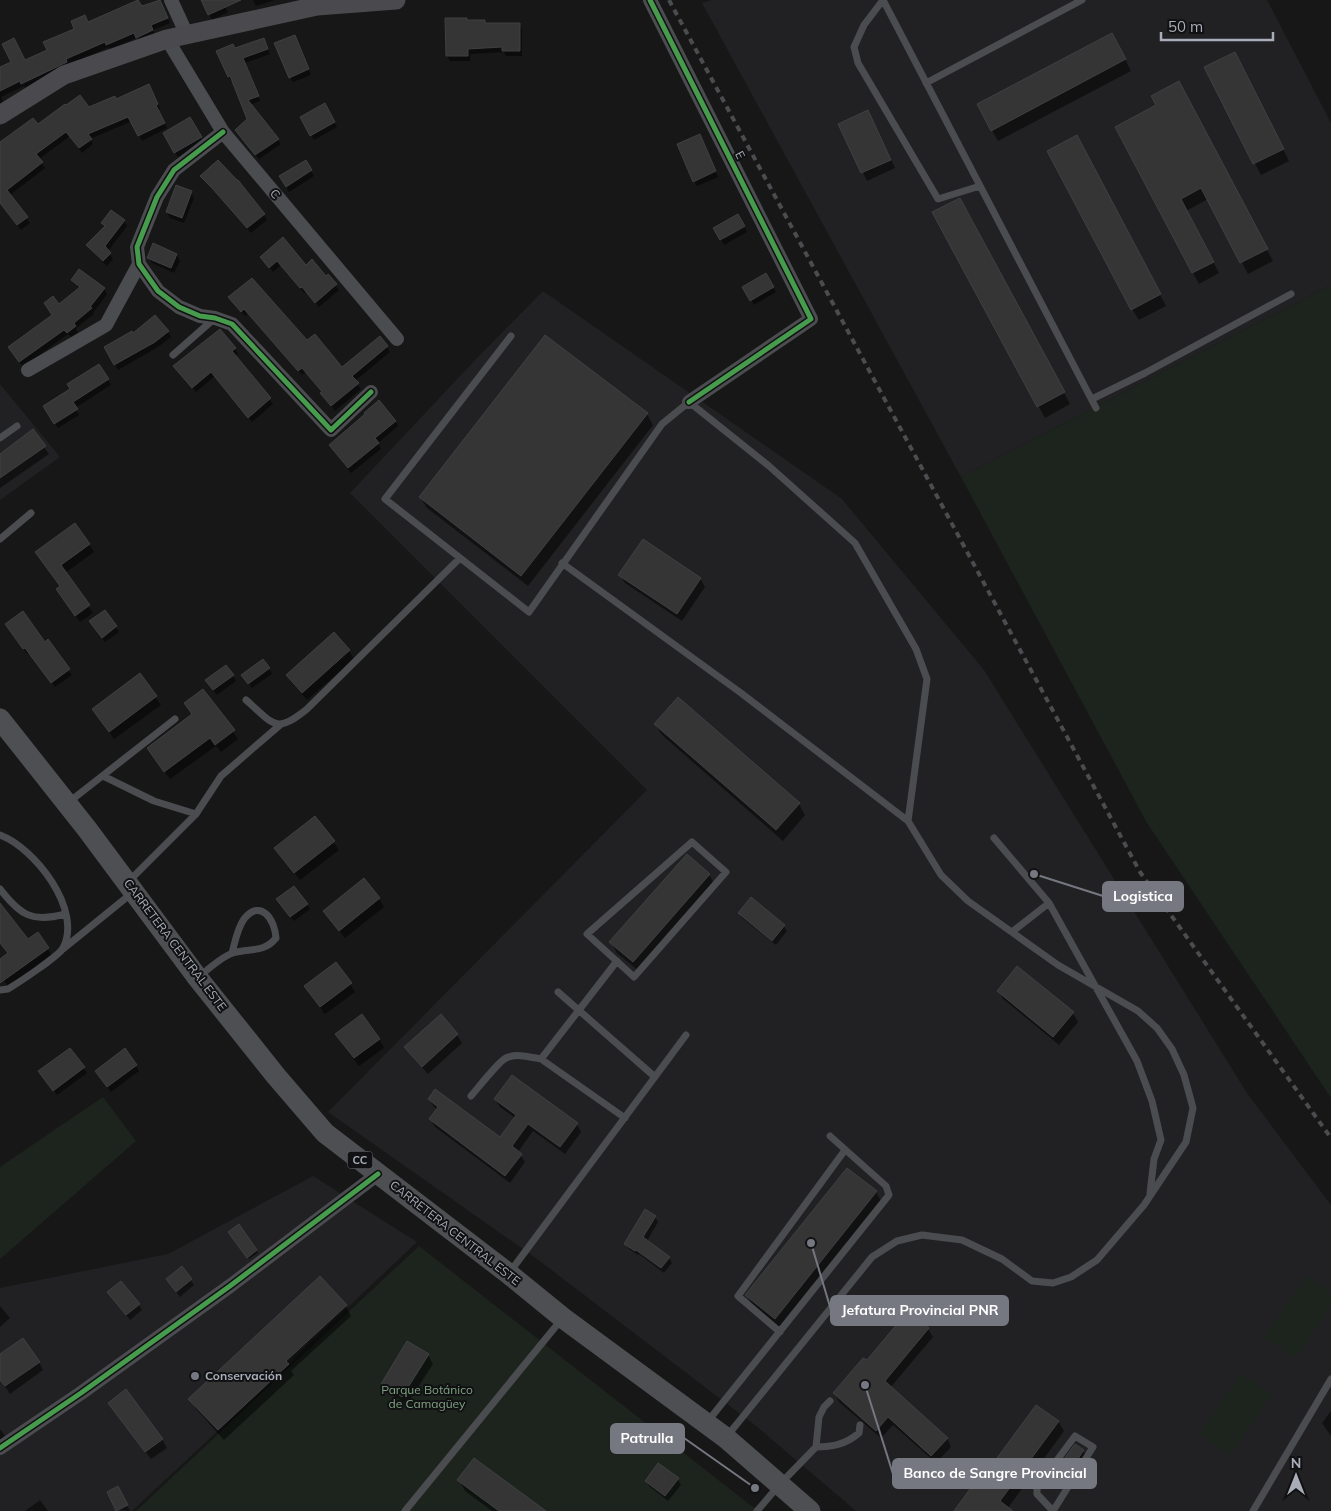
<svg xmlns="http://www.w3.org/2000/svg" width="1331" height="1511" font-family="Mulish,sans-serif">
	<rect width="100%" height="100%" fill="#171717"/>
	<path fill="#212123" d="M712 0H1267L1331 123V285L961 477 702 3Z
		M543 291 842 499 984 670 1247 1093 1331 1205V1511H856L756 1426 537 1259 328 1112 647 790 350 493 477 358Z
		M0 384 60 457 0 500Z
		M313 1176 417 1242 294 1358 295 1359 132 1511H0V1288L168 1254Z"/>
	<path fill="#1d241e" d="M1331 285V1098L1147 823 961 477Z
		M103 1097 136 1141 0 1259V1167Z
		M419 1246 758 1511H136Z
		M1307 1276 1331 1292V1306L1295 1358 1264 1337Z
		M1242 1373 1272 1394 1230 1455 1199 1434Z"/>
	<path fill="#0007" d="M202 0H242L225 6 228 12 212 20Z
		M253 0H275L256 6Z
		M162 5 170 23 153 30 155 35 140 42 138 37 110 50 109 47 68 65 69 67 25 88 24 86 1 97 3 102 0 103V68L24 61 48 51 88 24Z
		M467 19 468 22 484 21 486 24H519L522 29V56H506L504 52 470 54V61H450L447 56Z
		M264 40 270 54 245 63 260 101 250 105 281 144 259 159 239 135 248 120 233 81 231 82 229 77 217 52 235 49Z
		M297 42 311 75 293 82 290 77Z
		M1118 45 1131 71 998 141 978 105Z
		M1241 65 1289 161 1261 175 1206 68Z
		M152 91 160 109 158 110 167 128 142 141 132 121 90 139 93 144 82 153 70 136 39 159 45 168 10 195 30 223 21 230 0 202V144L38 126 89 108Z
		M1185 94 1273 261 1248 274 1208 199 1186 211 1219 273 1199 284 1116 127Z
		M324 105 337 127 314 140 302 118Z
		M190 119 204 143 178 157 164 133Z
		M872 120 895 168 867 181 840 124Z
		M700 135 718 177 697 186 694 181Z
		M1083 148 1166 306 1139 320 1132 309Z
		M305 161 314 176 289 192 280 177Z
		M202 177 264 215 267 220 251 233Z
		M191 192 194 198 184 223 170 218 167 212Z
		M967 210 1070 404 1045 418 934 213Z
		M124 221 127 226 108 251 113 259 107 266 91 250 88 245 105 228 102 223Z
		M745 228 747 232 724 245 715 229 724 239Z
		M154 245 177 255 180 261 174 273 152 263 148 258Z
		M261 257 306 267 326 277 328 276 339 290 319 307 306 291 304 293 281 265 273 272Z
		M765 274 776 292 754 305 743 287Z
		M72 280 104 289 107 294 93 313 94 314 76 328 78 332 71 337 68 334 23 367 9 348 53 316 59 305 80 289Z
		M233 303 307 342 342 369 380 338 390 352 355 381 361 389 335 411 306 372 302 375 248 314 245 316Z
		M168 332 171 337 158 347 118 370 105 347 133 335Z
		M235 349 238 354 235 356 273 404 252 422 215 376 196 392 178 371Z
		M99 365 111 385 75 408 79 415 58 428 45 406 72 389Z
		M647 414 653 425 528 586 427 508 420 497Z
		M395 421 398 426 378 443 381 449 351 473 330 446Z
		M32 431 49 454 0 488V455Z
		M89 544 94 552 65 573 93 613 80 622 57 589 61 587 41 560Z
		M620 575 700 578 705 587 682 621 625 583Z
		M105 611 119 632 105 642 94 627Z
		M9 630 44 643 72 675 55 687 29 652 27 654Z
		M334 634 349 651 354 659 307 700 292 683 287 675Z
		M269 669 272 674 252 688 246 680Z
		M139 675 161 705 114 739 93 709Z
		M233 676 236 681 217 695 210 686Z
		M203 690 238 739 221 752 216 746 170 779 153 756 193 715Z
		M655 724 799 804 805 815 783 841 662 735Z
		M315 817 339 850 300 880 281 856Z
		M687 855 709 875 716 886 640 972 617 953 611 942Z
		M379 899 384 907 345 938 325 912Z
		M307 904 310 909 294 921 281 905Z
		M0 905 28 940 48 949 52 956 9 987 0 975V960L9 954 0 943Z
		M739 913 784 926 787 931 776 945 742 918Z
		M350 984 355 992 325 1014 305 986Z
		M999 991 1073 1013 1078 1022 1059 1045 1003 999Z
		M441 1016 457 1035 462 1043 428 1074 411 1055 406 1047Z
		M379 1039 384 1048 359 1066 341 1042Z
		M70 1049 87 1073 57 1095 43 1077Z
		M136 1066 139 1071 111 1092 99 1076Z
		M429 1099 500 1139 515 1118 500 1107 495 1099 577 1124 581 1132 565 1154 533 1131 518 1152 525 1162 510 1183 435 1127 430 1119 438 1110 434 1107Z
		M876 1192 882 1203 782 1329 753 1307 747 1295Z
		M655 1217 658 1222 647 1241 669 1258 672 1263 664 1273 639 1254 638 1255 629 1249 626 1244Z
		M238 1226 258 1253 249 1259 229 1232Z
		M182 1268 194 1285 180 1297 167 1280Z
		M112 1297 139 1305 142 1310 130 1320Z
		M0 1306 10 1318 0 1327Z
		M346 1306 351 1316 291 1371 294 1375 224 1440 196 1409 190 1399Z
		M928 1329 933 1337 890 1388 947 1438 951 1447 936 1463 893 1425 881 1438 839 1402 834 1393 868 1361Z
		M428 1355 433 1364 407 1404 387 1392 382 1384Z
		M0 1356 39 1362 43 1370 10 1394 0 1379Z
		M115 1411 162 1439 167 1448 151 1459Z
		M1331 1411V1436L1322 1423Z
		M1058 1421 1064 1431 1008 1508 1011 1511H955L978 1486Z
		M0 1429 7 1439 0 1445Z
		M1083 1451 1086 1456 1064 1487 1056 1482 1053 1476Z
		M678 1479 681 1485 668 1501 649 1486 646 1481Z
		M459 1480 544 1511H492L465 1491Z
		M118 1488 130 1511 117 1510Z
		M40 1500 48 1511H25Z"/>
	<path fill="#353536" stroke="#3f4043" d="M138 0 142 6 160 0 168 18 151 25 153 30 136 38 134 33 106 45 105 42 66 59 67 62 21 84 20 81 0 91V67L11 62 2 44 14 38 25 60 47 50 43 42 74 29 71 21 85 15 88 22Z
		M201 0H241L208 15Z
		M445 18H467V20H485V23H520V51H502V47L468 49V56H446Z
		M1112 33 1126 59 991 131 977 104Z
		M295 35 309 69 289 78 274 43Z
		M264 38 268 49 243 58 259 96 248 100 279 139 255 155 235 130 247 119 230 76 228 77 216 51 233 44 235 48Z
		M1235 52 1284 149 1253 164 1204 67Z
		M1179 81 1268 249 1240 263 1201 188 1181 199 1214 262 1192 273 1115 127 1156 105 1151 96Z
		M149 84 158 104 156 105 165 123 138 136 128 117 88 134 92 139 79 148 66 132 36 154 43 162 7 190 28 217 17 225 0 203V142L33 118 38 124 65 104 66 105 80 95 89 107 115 96 116 99Z
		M325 103 335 122 310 136 300 117Z
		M868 110 891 160 861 173 838 124Z
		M190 117 202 137 174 153 163 133Z
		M700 134 716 171 693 182 677 144Z
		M1077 135 1161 294 1131 310 1047 151Z
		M218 160 237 180H238L265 214 247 228 211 187 200 176Z
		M306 160 312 170 286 187 279 176Z
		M176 185 192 191 182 218 166 212Z
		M960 198 1065 392 1037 407 932 212Z
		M111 210 125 220 105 246 111 253 103 261 86 245 105 226 101 223Z
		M738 214 745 226 720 240 713 228Z
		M283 237 306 265 312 259 326 276 328 274 337 284 315 303 302 287 300 288 277 261 269 268 260 257Z
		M153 243 177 254 171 268 147 258Z
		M79 269 105 288 90 307 92 308 74 323 76 326 67 333 64 330 19 362 8 347 52 315 44 303 53 296 59 304 80 287 71 280Z
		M766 273 774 287 750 301 742 287Z
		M252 278 307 340 315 334 342 367 380 336 388 346 352 376 359 383 331 406 320 393 322 392 302 368 298 371 244 309 241 312 228 297Z
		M155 315 169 331 155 342 114 365 104 347 132 331 133 333Z
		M220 329 236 348 232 351 271 398 248 418 211 372 192 388 173 366Z
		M545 335 648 413 521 576 419 497Z
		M99 364 109 379 73 402 78 409 54 424 43 406 70 389 67 384Z
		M379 400 396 421 375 438 379 443 348 468 329 445 365 414 364 413Z
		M33 429 46 446 0 478V454Z
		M75 523 90 544 61 565 90 605 75 616 56 589 60 586 35 552Z
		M643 539 701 578 677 614 618 575Z
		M105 610 117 626 102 638 89 621Z
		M23 611 45 642 48 639 70 669 51 683 25 648 23 649 5 624Z
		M334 632 350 650 302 693 286 675Z
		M263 659 270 668 248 684 241 675Z
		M226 665 234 675 213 690 205 680Z
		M140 673 157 696 109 732 92 709Z
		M203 689 235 730 215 745 210 738 164 772 147 748 192 714 184 703Z
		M678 697 800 803 776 830 654 724Z
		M315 816 335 841 294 873 274 848Z
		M687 854 710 874 633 962 609 942Z
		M364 878 380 898 339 931 323 911Z
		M294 886 308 904 290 917 276 899Z
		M751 897 785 925 772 941 738 913Z
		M0 903 28 939 38 932 49 948 0 983V959L8 953 0 943Z
		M336 962 352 983 320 1007 304 986Z
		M1017 966 1074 1012 1053 1037 997 991Z
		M362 1014 380 1039 354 1058 335 1034Z
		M441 1014 458 1034 422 1067 404 1047Z
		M70 1048 85 1067 53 1091 38 1071Z
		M125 1048 137 1065 107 1087 95 1071Z
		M512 1075 578 1123 560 1147 528 1124 512 1146 522 1154 505 1176 429 1119 438 1107 428 1099 435 1089 500 1137 516 1115 494 1099Z
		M847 1168 877 1191 775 1319 745 1295Z
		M645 1209 656 1216 643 1237 670 1257 661 1268 636 1250 635 1251 624 1244Z
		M239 1224 257 1250 247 1258 228 1232Z
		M182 1266 192 1279 176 1292 166 1279Z
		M320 1276 347 1305 286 1361 289 1364 218 1430 188 1399Z
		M121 1281 140 1304 126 1315 107 1292Z
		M908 1311 929 1328 885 1381 948 1438 931 1456 888 1417 876 1431 833 1393 863 1358 867 1360Z
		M23 1338 40 1362 5 1386 0 1380V1354Z
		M407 1341 429 1354 402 1397 381 1384Z
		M126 1389 163 1439 145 1452 108 1403Z
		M1036 1405 1059 1421 1000 1501 1013 1511H954L975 1482 978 1484Z
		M1075 1444 1084 1450 1061 1483 1052 1476Z
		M474 1458 546 1511H499L457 1480Z
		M658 1463 679 1478 665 1496 645 1481Z
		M118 1486 128 1505 116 1511 107 1492Z"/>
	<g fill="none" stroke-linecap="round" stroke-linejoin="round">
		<path stroke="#4b4c50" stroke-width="7" d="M883 0 1096 408
			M883 0 864 25 854 47 858 63 938 199 980 186
			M926 83 1082 0
			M511 336 385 499 529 612 662 424 689 402 769 466 855 543 916 649 927 679 908 821 941 875 968 901 1058 965 1138 1011 1157 1028 1172 1049 1184 1075 1193 1108 1186 1142 1144 1205 1097 1260 1071 1277 1053 1283 1032 1281 1002 1259 962 1240 922 1235 897 1241 872 1257 728 1435
			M173 355 215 318
			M1092 399 1145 373 1291 294
			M0 438 17 426
			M0 539 31 513
			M562 563 741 693 908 821
			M246 700C274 724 275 735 307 709L460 558
			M103 776 154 801 196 814
			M69 802 175 719
			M0 835C35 848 83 910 63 948 59 956 18 983 8 989L0 990
			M994 838 1049 903 1137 1061 1152 1101 1161 1140 1154 1159 1150 1193
			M692 842 726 872 634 977 587 934Z
			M129 881 196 814 221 776 280 725
			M0 889C20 915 32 923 65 914
			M1012 932 1049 903
			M63 949 132 893
			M200 976C208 969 223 956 233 953 250 948 264 953 276 938 275 920 261 898 244 919 237 929 235 942 232 953
			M558 992 655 1077
			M541 1059 617 961
			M471 1096C478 1088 498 1062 506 1058 516 1053 530 1057 541 1059L625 1118
			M510 1272 686 1035
			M780 1332 738 1296 845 1150
			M708 1421 889 1195 886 1186 830 1136
			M816 1447C833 1447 846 1444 859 1433L860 1425
			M405 1511 561 1320
			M757 1511 780 1484 816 1447 819 1417 824 1407 830 1401
			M1053 1511 1037 1494V1487L1075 1436 1093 1447 1053 1511
			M1253 1511 1331 1379"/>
		<path stroke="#4b4c50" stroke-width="14" d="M171 0 187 35
			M650 0 811 319 689 402
			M167 39 223 132 397 339
			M223 132 174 170 157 197 137 247 139 264 158 291 179 307 200 316 215 318 232 324 331 430 371 392
			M28 370 106 325 139 264
			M0 1448 81 1393 230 1286 378 1174"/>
		<path stroke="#4a4a4e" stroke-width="19" d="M0 115 64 75 167 39 317 6 396 0"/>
		<path stroke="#4d4f52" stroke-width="21" d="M0 719 87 829 197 977 276 1076 325 1133 509 1274 563 1318 726 1438 810 1511"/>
		<path stroke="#4b4c4f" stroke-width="4" stroke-dasharray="6 5" stroke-linecap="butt" d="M669 0 1140 872 1331 1138"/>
		<g stroke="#111113" stroke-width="8">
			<path id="cycleway" d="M650 0 811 319 689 402
				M223 132 174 170 157 197 137 247 139 264 158 291 179 307 200 316 215 318 232 324 331 430 371 392
				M0 1448 81 1393 230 1286 378 1174"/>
		</g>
		<use href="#cycleway" stroke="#469c4c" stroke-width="5"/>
	</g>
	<circle fill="#757880" stroke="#111113" stroke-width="2" cx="195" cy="1376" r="5"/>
	<g text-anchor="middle" stroke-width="4" stroke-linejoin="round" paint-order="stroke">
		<rect fill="#111113" stroke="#7b7e86" stroke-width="1" x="347.5" y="1151.5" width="25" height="17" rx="4"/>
		<g font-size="11" font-weight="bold" fill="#a8adb8">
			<text x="360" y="1164">CC</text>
		</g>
		<g font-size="12" fill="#a8adb8" stroke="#111113">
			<text transform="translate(740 155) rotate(63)" y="4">E</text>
			<text transform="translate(275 194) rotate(50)" y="4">C</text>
			<text transform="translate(175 945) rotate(53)" y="4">CARRETERA CENTRAL ESTE</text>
			<text transform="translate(455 1233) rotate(38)" y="4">CARRETERA CENTRAL ESTE</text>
		</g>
		<g font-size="12" font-weight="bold" fill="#a8adb8" stroke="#111113" text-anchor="start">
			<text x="205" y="1380">Conservación</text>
		</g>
		<g font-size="12" fill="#7fa381" stroke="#111113">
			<text x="427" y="1394">Parque Botánico<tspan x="427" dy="14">de Camagüey</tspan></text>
		</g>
	</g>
	<path fill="none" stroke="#757880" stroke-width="2" d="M1034 874L1103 896M811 1243L831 1310M755 1488L684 1438M865 1385L893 1474"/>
	<g fill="#757880" stroke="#111113" stroke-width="2">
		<circle cx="1034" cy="874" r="5"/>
		<circle cx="811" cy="1243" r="5"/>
		<circle cx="755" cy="1488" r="5"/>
		<circle cx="865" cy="1385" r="5"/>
	</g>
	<g fill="#757880" stroke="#757880" stroke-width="2">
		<rect x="1103" y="882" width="80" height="29" rx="5"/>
		<rect x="831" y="1296" width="177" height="29" rx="5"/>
		<rect x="611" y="1424" width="73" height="29" rx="5"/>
		<rect x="893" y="1459" width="203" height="29" rx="5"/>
	</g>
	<g font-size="14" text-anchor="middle" font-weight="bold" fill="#fff">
		<text x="1143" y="901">Logistica</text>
		<text x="920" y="1315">Jefatura Provincial PNR</text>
		<text x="647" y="1443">Patrulla</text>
		<text x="995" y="1478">Banco de Sangre Provincial</text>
	</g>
	<g transform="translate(1296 1476)" stroke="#111113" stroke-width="4" paint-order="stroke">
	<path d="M0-4L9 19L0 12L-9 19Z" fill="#a8adb8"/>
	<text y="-8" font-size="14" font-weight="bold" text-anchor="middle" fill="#a8adb8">N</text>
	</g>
	<path d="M1161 32v8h112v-8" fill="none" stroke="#a8adb8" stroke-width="2.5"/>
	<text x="1168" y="32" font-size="15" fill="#a8adb8" stroke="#111113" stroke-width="4" paint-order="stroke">50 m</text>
</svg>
